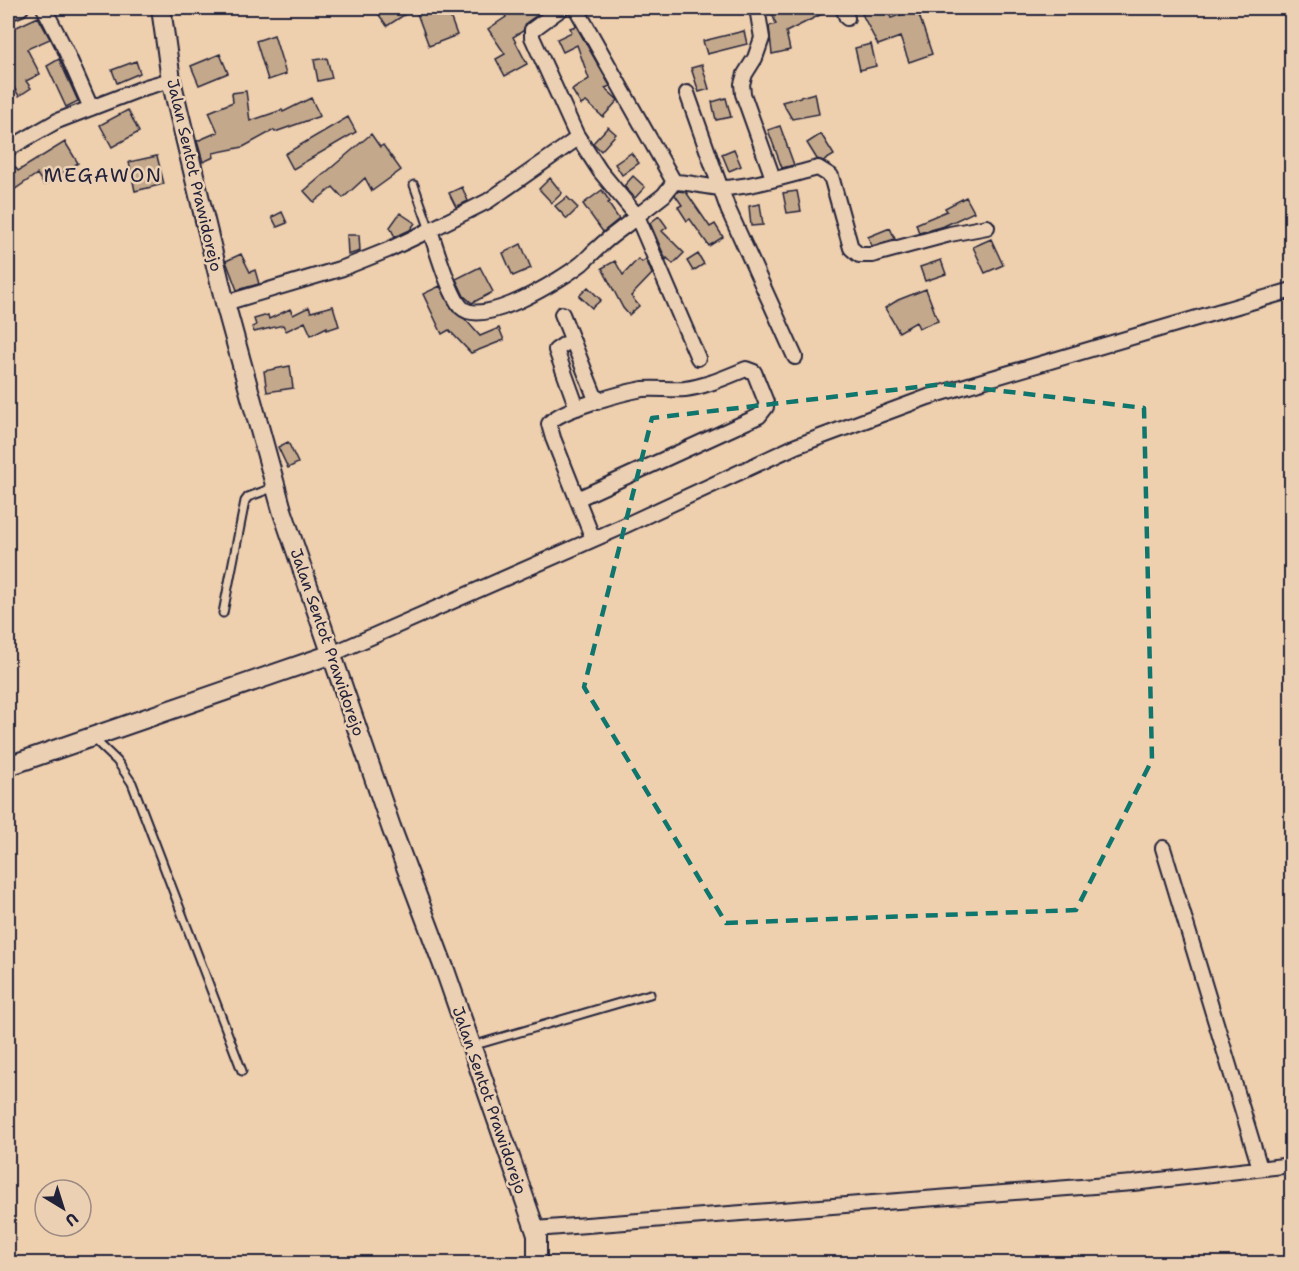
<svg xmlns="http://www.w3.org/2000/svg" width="1299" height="1271" font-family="'Shantell Sans',sans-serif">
	<rect width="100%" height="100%" fill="#eecfae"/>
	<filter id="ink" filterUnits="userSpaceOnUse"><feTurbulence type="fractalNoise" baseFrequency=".0167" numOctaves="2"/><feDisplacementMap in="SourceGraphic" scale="12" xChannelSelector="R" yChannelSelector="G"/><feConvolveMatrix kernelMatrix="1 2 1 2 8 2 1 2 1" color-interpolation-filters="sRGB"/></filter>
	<g filter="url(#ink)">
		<path fill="#c4a88b" stroke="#22223b" stroke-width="1.5" d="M374 8H415L387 26Z
			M415 8H447L457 35 429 46Z
			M513 8 517 12 526 8H537L540 13 526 23 523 31 513 37 527 64 505 76 496 59 505 54 488 29 506 17 504 13Z
			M770 8H834L786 32 790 50 772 54 769 26 776 24Z
			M859 8H886L891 18 917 9 932 54 909 62 900 37 878 45Z
			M38 17 50 39 27 49 40 74 26 81 31 88 19 96 8 78V31Z
			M576 26 610 86 605 88 618 100 603 117 586 102 581 105 572 90 589 79 577 45 563 52 557 39 572 32 570 28Z
			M744 31 747 44 707 54 703 41Z
			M274 35 286 74 268 80 256 41Z
			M871 44 876 66 860 70 855 48Z
			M220 54 228 73 199 85 191 66Z
			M327 58 332 78 318 81 314 60Z
			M59 59 78 101 66 107 47 66Z
			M136 61 140 73 117 83 112 70Z
			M702 65 709 89 699 92 691 68Z
			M246 91 250 121 282 110 283 112 311 98 320 116 275 132 274 130 243 147 213 153 214 157 203 162 197 141 218 132 209 112 233 102 232 93Z
			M815 93 819 114 792 119 782 102Z
			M726 98 731 117 716 120 712 102Z
			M128 110 139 132 112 147 100 125Z
			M348 117 356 132 293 169 285 154Z
			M780 126 794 165 782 168 768 130Z
			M608 127 616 134 601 151 593 143Z
			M371 134 380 147 383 145 401 170 372 191 365 178 343 198 333 187 314 202 304 191Z
			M821 134 834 155 824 161 817 159 807 143Z
			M65 142 78 163 44 185 37 174 8 194V172L15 167 18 171Z
			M734 149 741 166 729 171 722 154Z
			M631 153 639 163 622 175 615 164Z
			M157 156 164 184 135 191 129 162Z
			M633 176 645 187 635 198 624 186Z
			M550 178 562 193 552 203 539 189Z
			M462 187 468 201 456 207 449 193Z
			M602 190 610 202 608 203 619 219 603 232 583 204Z
			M678 191 686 192 710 227 715 224 723 237 709 246 690 219 687 221 678 207 682 205 675 195Z
			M797 191 801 211 787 213 783 193Z
			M567 197 578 208 567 219 555 206Z
			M966 197 974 212 944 226 919 233 916 224 947 211 945 208Z
			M760 204 763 225 751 226 749 206Z
			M282 212 287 223 277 227 272 217Z
			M400 213 415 223 410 230 395 237 390 227Z
			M659 216 667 227 662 231 684 253 673 264 667 258 666 260 650 223Z
			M890 228 895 239 872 246 868 237Z
			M347 235H359L360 251 348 255Z
			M991 239 1003 265 985 273 973 247Z
			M521 244 531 268 513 276 503 253Z
			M241 254 250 272 255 270 259 284 237 290 226 261Z
			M698 254 704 264 693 271 687 261Z
			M638 259 642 262 646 259 652 274 631 296 639 306 629 315 623 308 602 268 615 261 623 275Z
			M941 260 946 274 925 281 920 267Z
			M480 267 493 292 472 303 464 296 456 279Z
			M440 286 454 312 465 319 480 336 499 328 504 340 471 353 449 330 442 334 423 294Z
			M588 287 601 300 592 308 579 296Z
			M926 289 938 321 919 328 916 322 899 332 885 308 898 300Z
			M333 306 339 326 327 330V327L311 335 305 322 286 331 283 325 254 332 252 327 256 325 254 319 268 315 269 319 290 309 293 315 309 307 311 312Z
			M290 366 293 388 267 392 264 371Z
			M288 442 298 463 288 468 278 447Z"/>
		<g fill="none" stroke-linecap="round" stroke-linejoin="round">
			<g stroke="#22223b" stroke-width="11">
				<path id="lane" d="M414 185 430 230
					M223 613 245 501 248 497 275 487
					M94 739 117 761 132 783 242 1071
					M472 1046 650 994"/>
			</g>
			<g stroke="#22223b" stroke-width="18">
				<path id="street" d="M44 8 65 49 91 108
					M562 8 532 30V37L576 134 600 171 637 216 664 195 674 182
					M576 8 674 182C690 182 704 187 721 188 749 188 789 175 818 168L831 176 851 248 859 255H872L950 234 987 227
					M757 8 762 38 755 58 745 74 742 84 743 94 773 178
					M843 8 847 18
					M8 13 21 8
					M687 93 728 209 795 357
					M8 149 57 121 146 87 171 80
					M430 230 488 201 578 138
					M225 303 343 268 388 250 430 230C436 247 449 294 461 307 482 329 562 279 581 264 587 259 592 253 598 248 610 236 625 227 637 216L698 358
					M562 314 597 402
					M573 341 565 344 556 350 577 408
					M577 499 759 416 766 407V402L754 372 746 369C726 377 707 386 685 389 671 390 657 388 643 389 626 392 556 410 549 424L553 438 593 539
					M332 654 626 525 796 446 928 397 1292 290
					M1163 848 1260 1168
					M535 1229 1133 1183 1292 1165"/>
			</g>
			<g stroke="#22223b" stroke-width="22">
				<path id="secondary" d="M161 8 171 80 225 303 282 510 391 827 446 973 535 1229 537 1235V1264
					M8 766 332 654"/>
			</g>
			<use href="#lane" stroke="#ecd0b3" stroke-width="7"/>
			<use href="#street" stroke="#ecd0b3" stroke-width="14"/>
			<use href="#secondary" stroke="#ecd0b3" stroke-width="18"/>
		</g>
	</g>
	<path fill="none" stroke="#0f766e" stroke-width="4.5" stroke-dasharray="12 8" stroke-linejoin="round" d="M944 384 1144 408 1152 760 1076 910 726 923 584 687 652 418Z"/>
	<g text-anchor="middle" stroke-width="5" stroke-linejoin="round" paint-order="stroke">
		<g font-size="16" fill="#22223b" stroke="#ecd0b3">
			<text transform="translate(195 175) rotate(77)" y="6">Jalan Sentot Prawidorejo</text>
			<text transform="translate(328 642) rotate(71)" y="6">Jalan Sentot Prawidorejo</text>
			<text transform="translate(490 1100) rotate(71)" y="6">Jalan Sentot Prawidorejo</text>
		</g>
		<g font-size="20" letter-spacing="1.5" fill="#22223b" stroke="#ecd0b3">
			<text x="103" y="182">MEGAWON</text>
		</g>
	</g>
	<rect width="1299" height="1271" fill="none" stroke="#ecd0b3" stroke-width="30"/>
	<rect x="15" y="15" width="1269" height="1241" fill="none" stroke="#22223b" stroke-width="2" filter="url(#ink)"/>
	<g transform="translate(63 1208) rotate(142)"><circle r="28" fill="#ecd0b3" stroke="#9b8a83" stroke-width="1.5"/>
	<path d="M0-4.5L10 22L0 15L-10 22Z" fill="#22223b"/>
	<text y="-9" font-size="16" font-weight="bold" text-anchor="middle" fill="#22223b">U</text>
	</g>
</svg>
